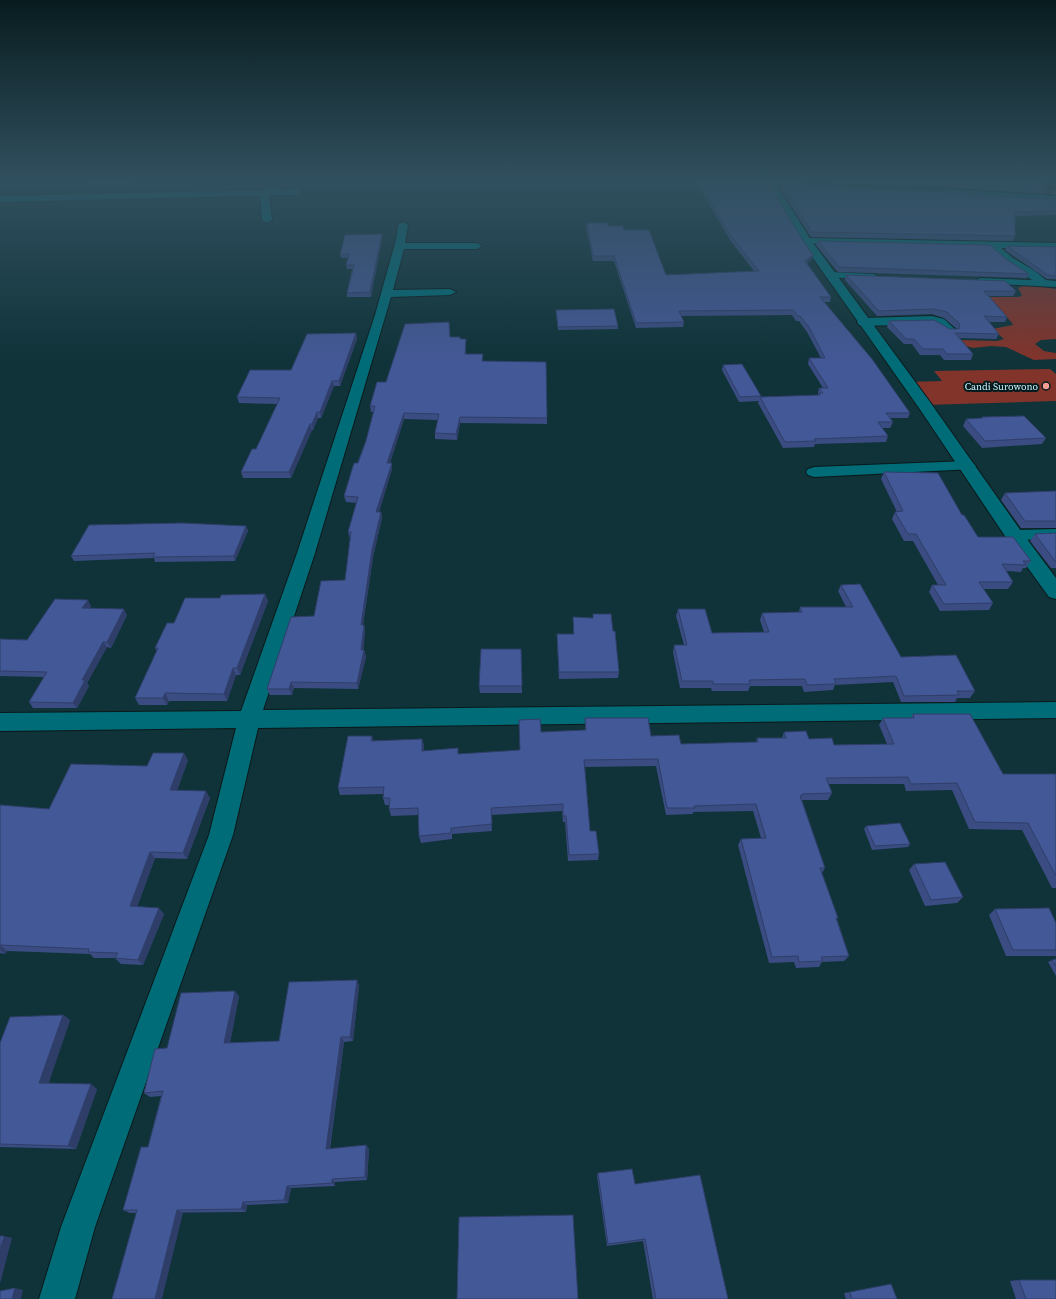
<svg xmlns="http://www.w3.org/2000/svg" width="1056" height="1299" font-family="'Source Serif 4',serif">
	<rect width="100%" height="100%" fill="#0f3339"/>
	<path fill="#82332a" d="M1023 286H1036L1056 289V339L1041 340 1035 344 1044 351 1056 353V359L1034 360 1006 347 991 346 973 348 962 345 960 340 997 341 1004 339 992 329 1013 325 1012 323 1005 315 1000 311 989 297H1019L1022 295 1018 288Z
		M1050 369 1056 374V401L925 405 907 382 942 381 934 371Z"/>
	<path fill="#211a09" d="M1023 181H1048L1056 185V197L1049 196Z"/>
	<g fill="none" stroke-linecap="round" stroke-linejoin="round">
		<g stroke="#0a191b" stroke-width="2">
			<path id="street" d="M771 181 808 183 812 186 808 189 768 186 767 184 768 182Z
				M276 185 280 188 279 190 298 189 302 192 298 195H269L272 220 267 223 262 220 260 196 0 202V196L263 190Z
				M944 189 1056 196V202L941 194 940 192 941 190Z
				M403 222 408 225 405 243H477L482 246 477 249H404L393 290 450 289 456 292 450 295 391 297 315 553 263 710 1056 702V718L258 728 233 835 95 1227 75 1299H39L61 1227 209 835 236 728 0 731V713L241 711 297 553 375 315 396 240 398 225Z
				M806 238 1056 243V249L1001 248 1013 258 1035 271 1046 280 1056 281V287L976 283 975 281 980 278 1032 280 1005 262 989 248 802 243 801 241 802 239Z
				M830 272 874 274 879 277 874 280 826 277 825 275 826 273Z
				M932 316 944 319 957 331 955 334C945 336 941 326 932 324L863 326 859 325 857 322 859 319 863 318Z
				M968 461 973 463 976 466 973 469 814 477 808 475 806 472 808 469 814 467Z
				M1056 529V539L1014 540 1008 539 1005 535 1008 531 1014 530Z"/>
		</g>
		<g stroke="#0a191b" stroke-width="2">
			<path id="secondary" d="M766 181H774L811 240 930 402 1021 531 1056 578V599L1049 597 1007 539 919 408 801 241Z"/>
		</g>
		<use href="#street" fill="#006c78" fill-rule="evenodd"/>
		<use href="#secondary" fill="#006c78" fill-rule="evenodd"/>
	</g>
	<path fill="#3a4c81" d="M90 181H167H166L90 185 88 182Z
		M696 181H767L768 183 802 239 813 255 812 259 807 263 831 297 830 302H824L910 413 908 418H890L893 422 890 428H882L888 436 886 442 815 444 814 447 783 448 758 403 759 401 739 402 722 370 723 365 761 396V397L818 395V393L819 388H823L808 364 809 358H821L807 332 799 321H796L792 315 681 316 684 322 683 327 636 328 614 261H593L586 227 587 223 608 226 624 230 666 275 754 271 730 240Z
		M783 181H1031L1047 190 1045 194 935 186Z
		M781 184 1056 199V215L1015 216V236L1013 241 811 237 780 188Z
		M1052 190H1056V195L1050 194Z
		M382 239 371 297H347V293L352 269H347L346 265 348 258H341L340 254Z
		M818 241 1006 259 1029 274 1027 278 838 272 816 245Z
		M1007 246 1056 247V279H1047L1005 250Z
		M846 275 1016 291 1013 296H989L1007 317 1005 322H989L999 334 996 339 960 338 973 354 971 360H944L940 355H920L912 344H904L887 327 889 321 950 329H957L944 318 932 314 877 316 845 280Z
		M556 310 618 326V329L558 330Z
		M356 333 357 339 340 386H334L321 418H318L313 430H312L291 478H243L241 472 256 449 278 404 239 403 237 397 291 370Z
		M450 337 460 339H466V354L483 361 546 362 547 424 460 423 457 440 435 439V433L438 420 404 419 390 463H392V469L379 512H381L382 518 373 557 363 625H364L365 631 363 650H364L366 657 358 689 294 688 292 695H270L267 689 314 616 345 580 350 539 348 532 357 503 346 502 344 496 366 441 374 412H371L370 406 386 382Z
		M982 417 1046 438 1042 444 982 448 963 426 966 419 981 418Z
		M884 472 962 515 978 537 1031 561 1026 568H1023L1021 572 1006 571 1013 582 1008 589H983L993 603 989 610 940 611 929 592 932 585H938L913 541H904L892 519 895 512H897L881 479Z
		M1056 491V528H1021L1001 500 1005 493Z
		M246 526 248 531 235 561 155 562 154 558 74 561 71 556Z
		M1056 533V568H1051L1030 541 1035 534Z
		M841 585 901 657 975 691 970 698H957L955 702H901L893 682 835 685 833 690 804 692 802 686H750L748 691H712L711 688H680L673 652 674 645H684L676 616 678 609 712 633 764 632 760 620 762 613 799 612 800 607H846L838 591Z
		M265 594 268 601 240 675H236L227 701H169L167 705H139L135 698 157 651 155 648 220 598Z
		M91 606 89 608 127 615 111 648 107 647 87 683 89 686 77 708H33L29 702 44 677 0 676V639L27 640Z
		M593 614 613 631 619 672 618 678 559 679 557 640V634H573V617L593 618Z
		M521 649 522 693H480L479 686Z
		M913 714 1003 774H1056V888H1052L1022 830 969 829 952 790 906 791 904 784H829L832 793 828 800H802L825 868 822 873 838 918 837 919 849 956 844 961 822 962 819 967 796 968 794 962 769 963 738 845 741 839 761 838 753 811 693 812V814L666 815 656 766 585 767 590 831 599 854 598 860 568 861 565 822H563L562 811 491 815 492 831 452 834V839L421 843 419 836V815L391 816 389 809V805H385L383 798V794L340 795 338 788 372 736 373 741 422 739 424 746 423 751 458 748V754L520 750 541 732 585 730V718L681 744 756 742 757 738H782L784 732 834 745 887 744 879 725 883 718H911Z
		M188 760 177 790 210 798 187 859 155 858 137 907 164 914 143 965 121 964 115 958H94L90 954 7 951 5 954 0 953V805L49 809 147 766Z
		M866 826 910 844 908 847 872 850 864 829Z
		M914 864 963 897 957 903 925 906 909 870Z
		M995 909 1056 923V956H1006L989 915Z
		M1056 959V976L1048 962 1052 960Z
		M357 980 359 986 353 1041 344 1042 330 1149 366 1145 369 1149 367 1180 335 1182V1186L291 1188 288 1203 247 1205 246 1212 130 1213 123 1210 148 1147 161 1096 150 1097 144 1093 167 1048 239 996 230 1043 279 1041Z
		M63 1015 70 1020 48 1084 97 1089 76 1149 0 1147V1043Z
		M598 1173 728 1299H653L643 1241 607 1246 597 1176Z
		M1019 1280 1056 1299H1016L1010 1281Z
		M850 1292 897 1299H846L844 1293Z"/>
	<path fill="#2f3e69" d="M382 234V239L371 297 370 292Z
		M813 255 812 259 804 266 805 261Z
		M356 333 357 339 340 386 339 381Z
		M332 381 334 386 321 418 320 412Z
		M317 412 318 418 313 430 312 424Z
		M404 413V419L388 469 387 463Z
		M460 417V423L457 440 456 434Z
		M310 424 312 430 291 478 289 472Z
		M392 463V469L377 518 376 512Z
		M381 512 382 518 373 557 362 631 361 625 372 550Z
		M246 526 248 531 235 561 234 556Z
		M265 594 268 601 240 675 237 668Z
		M88 600 91 606 86 614 82 608Z
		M124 609 127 615 111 648 107 642Z
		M364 625 365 631 363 657 361 650Z
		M103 642 107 647 87 683 89 686 77 708 73 703 82 680Z
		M364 650 366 657 358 689 357 683Z
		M233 668 236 675 227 701 224 694Z
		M291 682 294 688 292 695 289 689Z
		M165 693 169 701 167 705 163 698Z
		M422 739 424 746 423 758 422 751Z
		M184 753 188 760 175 797 170 790Z
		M206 791 210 798 187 859 183 853Z
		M150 852 155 858 135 912 130 906Z
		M159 908 164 914 143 965 138 960Z
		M0 945 7 951 5 954 0 950Z
		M357 980 359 986 353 1041 350 1037Z
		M235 991 239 996 229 1048 224 1043Z
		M63 1015 70 1020 47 1088 39 1083Z
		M341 1037 344 1042 329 1152 326 1149Z
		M91 1084 97 1089 76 1149 68 1146Z
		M366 1145 369 1149 367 1180 365 1177Z
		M332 1179 335 1182V1186L332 1183Z
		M287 1186 291 1188 288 1203 284 1200Z
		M243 1202 247 1205 246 1212 241 1209Z
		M177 1210 183 1213 162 1299H155Z
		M4 1236 12 1238 0 1284V1250Z
		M15 1288 23 1290 21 1299H12Z"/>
	<path fill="#435896" stroke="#2f3e69" d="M90 181H117L88 182Z
		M699 181H767L768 183 802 239 813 255 805 261 831 297H820L872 359 910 413H886L893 422H878L888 436 814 439 816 441 785 442 760 397 820 395 819 393H823L819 388H828L809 358H825L809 327 800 316H798L793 310 679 311 684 322 636 323 614 256H593L587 223H608V226H623L624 230H649L666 275 759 271 731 236Z
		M889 181H1031L1047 190 937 182Z
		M781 184 936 192 1056 199V211L1015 212V236L812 232Z
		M382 234 370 292 347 293 354 265H346L349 254H340L345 235Z
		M818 241 990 245 1006 259 1029 274 839 267Z
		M1007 246 1056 247V276L1048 275Z
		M846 275 1005 281 1016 291H984L1007 317 984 316 999 334 955 333 973 354H947L943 349H923L914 339H906L889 321 934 320 950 329H959L960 324 947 312 934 309 879 311Z
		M614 309 618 326 558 327 556 310Z
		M449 322 450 337H460V339H466L465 354H483L482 361 546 362 547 418 460 417 456 434 435 433 439 414 404 413 387 463H392L376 512H381L372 550 361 625H364L361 650H364L357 683 291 682 289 689H267L291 617 314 616 321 581 345 580 351 532H348L358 497 344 496 354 463H358L366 441 375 406H370L377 382H386L405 324Z
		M356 333 339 381H332L320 412H317L312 424H310L289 472H241L252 449H256L280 398 237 397 250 370H291L307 334Z
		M742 364 761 396 740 397 723 365Z
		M1024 416 1046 438 985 441 966 419 983 418 982 417Z
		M884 472 938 473 962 515H964L978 537H1013L1031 561H1023L1026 565 1002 564 1013 582H979L993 603 944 604 932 585H946L916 534H908L895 512 903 511Z
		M1056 491V521H1025L1005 493Z
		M182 523 246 526 234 556 153 557 155 553 71 556 89 525Z
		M1056 533V561H1055L1035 534Z
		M860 584 901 657 956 655 975 691H957L959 695 904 696 896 676 834 679 836 684 807 685 805 679 749 680 750 684H713V681H682L674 645H687L678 609H705L712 633 769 632 762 613 802 612 800 607H853L841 585Z
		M265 594 237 668H233L224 694 165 693 163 698H135L158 648H155L167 623H174L185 598H220L221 595Z
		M55 599 88 600 82 608 124 609 107 642H103L82 680H85L73 703 29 702 47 672 0 671V639L27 640Z
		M593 614H611L613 631H615L619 672H559L557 634H574L573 617 593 618Z
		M481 649H521L522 686H479Z
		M913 714H970L1003 774H1056V876L1028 823 975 822 957 783 911 784 908 777 826 778 832 793 802 794V796H800L825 868H820L838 918H836L849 956 821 957 823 961 799 962 798 956 772 957 741 839 766 838 756 804 694 806 695 808H667L658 759 584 760 590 831H596L599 854 569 855 566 816H563V804L491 808 492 824 451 828V833L419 836 418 808 389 809 390 798H383L384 787 338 788 348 736H372L371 741 422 739V751L458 748V754L520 750 519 720 540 719 541 732 586 730 585 718H648L651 736 679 735 681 744 758 742 757 738H786L784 732 806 731 809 739 832 738 834 745 894 744 883 718H914Z
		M153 753H184L170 790 206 791 183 853 150 852 130 906 159 908 138 960 115 958 118 953 88 952 89 949 0 945V805L49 809 71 764 147 766Z
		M900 823 910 844 875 846 866 826Z
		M945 862 963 897 931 900 914 864Z
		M1049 908 1056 923V950H1013L995 909Z
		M1056 959V966L1052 960Z
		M357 980 350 1037H341L326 1149 366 1145 365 1177 332 1179V1183L287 1186 284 1200 243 1202 241 1209 177 1210 155 1299H112L137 1210H123L141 1147H148L163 1091 144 1093 155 1049 167 1048 181 993 235 991 224 1043 279 1041 289 982Z
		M63 1015 39 1083 91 1084 68 1146 0 1144V1043L10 1017Z
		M632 1169 635 1184 700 1175 728 1299H656L645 1239 608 1244 598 1173Z
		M573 1215 578 1299H457L459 1217Z
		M0 1236H4L0 1250Z
		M1019 1280H1056V1299H1026Z
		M891 1284 897 1299H852L850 1292Z
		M15 1288 12 1299H0V1291Z"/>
	<linearGradient id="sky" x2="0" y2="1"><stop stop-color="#081c1f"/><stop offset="0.5" stop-color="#31505f"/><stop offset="1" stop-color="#31505f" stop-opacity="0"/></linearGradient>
	<rect width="1056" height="362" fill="url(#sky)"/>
	<circle fill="#f59d90" stroke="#021a1d" stroke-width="1.5" cx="1046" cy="386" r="4"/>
	<g text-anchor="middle" stroke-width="4" stroke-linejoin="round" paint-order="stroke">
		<g font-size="10" fill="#cff7fe" stroke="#021a1d" text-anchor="end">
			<text x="1038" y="390">Candi Surowono</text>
		</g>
	</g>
</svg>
